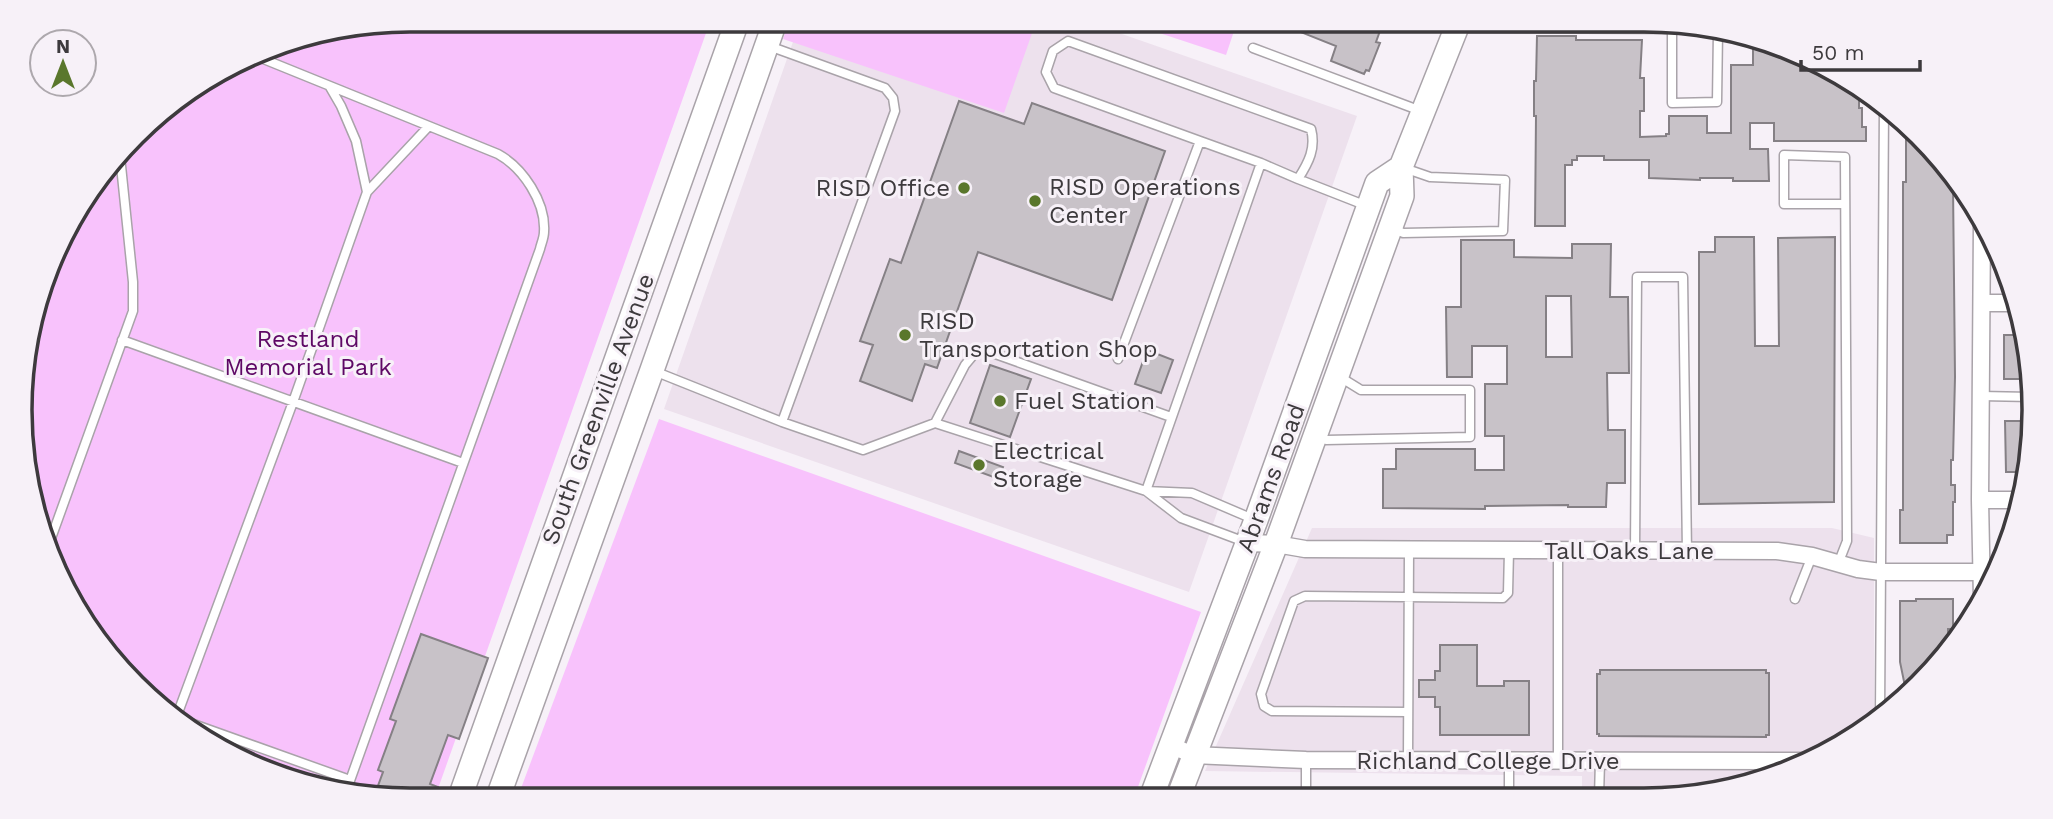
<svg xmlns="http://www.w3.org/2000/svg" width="2053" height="819" font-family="'Work Sans',sans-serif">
	<rect width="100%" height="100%" fill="#f7f1f8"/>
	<path fill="#ede1ed" d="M801 19H1101L1099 26 1357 116 1189 592 664 409Z
		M1312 528H1832L1874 538V720L1793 770 1695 796 1582 797V776L1205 771Z"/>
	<path fill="#f8c2fc" d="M410 19H711L434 800H409L284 779 172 719 72 605 27 486 23 358 71 215 152 116 284 40Z
		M790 19H1037L1004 113 783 39Z
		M1117 19H1238L1226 55Z
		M659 419 1201 612 1134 798 517 799Z"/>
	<path fill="#c8c2c8" stroke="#858085" stroke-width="2" fill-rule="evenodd" d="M1268 19H1359L1381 28 1376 42 1380 43 1369 71 1366 70 1364 74 1331 61 1336 46Z
		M1537 36H1576V40H1642L1640 78H1644V111H1640V137L1666 136V134H1669V116H1707V133H1731V65H1753V40H1757V38L1769 40 1859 92V108H1862V127H1866V141H1774V123H1750V149H1768L1769 181H1733V178H1700V180L1649 178V160H1604V156H1577V160H1572V165H1565V226H1535L1536 116H1534V81H1536Z
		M959 101 1024 124 1032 103 1165 151 1112 300 978 252 937 368 925 364 912 401 860 381 873 345 860 341 890 259 901 263Z
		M1906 123 1953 185 1955 377 1953 460H1951V485H1955V502H1953V535H1947V543H1900V510H1903V182H1906Z
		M1715 237H1754L1755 346H1779L1778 238 1835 237 1834 502 1699 504V252H1715Z
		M1461 240H1514V257L1572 258V244H1611L1610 297H1628L1629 373H1607L1608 430H1625V483H1607L1606 507H1568V505L1485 506V509L1383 508V469H1396V449H1475V470H1504V436H1485V384H1507V346H1472V377H1447L1446 307H1461ZM1546 296H1571L1572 357H1546Z
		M2004 335H2020L2032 379H2004Z
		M1147 350 1173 360 1161 393 1135 384Z
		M990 365 1031 379 1010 437 970 423Z
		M2005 421H2025V425H2027L2021 472H2006Z
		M959 451 1003 467 999 479 955 463Z
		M1916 599H1953V629H1948V649L1907 696 1900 662V601H1916Z
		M421 634 488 658 459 739 448 735 430 784 438 787 434 800H410L375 794 383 772 378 770 396 721 390 719Z
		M1440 645H1477V686H1504V681H1529V735H1440V707H1435V697H1419V680H1435V671H1440Z
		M1600 670H1766V673H1769V735H1766V737L1599 736V734H1597V674H1600Z"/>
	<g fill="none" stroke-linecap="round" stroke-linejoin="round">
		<g stroke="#a9a3a9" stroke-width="11">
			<path id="service" d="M1459 28 1701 29
				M1672 29V103L1717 102 1718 31
				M769 46 885 88 893 98 895 111 782 422
				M1253 48 1421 111
				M256 56 498 154C523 168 546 202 544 232 544 238 541 244 540 249L347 789
				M1200 141 1261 163
				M1298 179 1367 206
				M367 192 428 127
				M1393 228 1403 233 1503 231 1505 180 1430 177 1404 168
				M122 340 463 463
				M1118 359 1200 141 1054 88 1046 72 1053 51 1068 41 1311 129C1316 148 1309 162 1298 179L1261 163 1146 491
				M654 371 782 422 863 450 935 423 1146 491 1192 493 1253 519
				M1981 396 2031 397
				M935 423 965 365 975 353 987 351 1171 417
				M1318 436 1326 440 1470 437V390H1361L1340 377
				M1146 491 1181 518 1245 542
				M49 544 133 311V282L120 156
				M1635 551 1637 277H1683L1687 552
				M1838 564 1847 541 1845 157 1784 155V204H1845
				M1795 599 1812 556
				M1408 712 1272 711 1264 706 1261 694 1294 601 1305 596 1503 598 1508 593 1509 551
				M168 715 350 780
				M1880 716 1884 106
				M176 718 293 402 367 192 356 141 341 106 330 87
				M1306 760V797
				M1408 760 1409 550
				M1509 760V796L1514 797
				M1558 761V551
				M1599 797 1600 761"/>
		</g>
		<g stroke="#a9a3a9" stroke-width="19">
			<path id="minor" d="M1982 303H2011
				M1980 500H2018
				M1247 543 1276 544 1305 549 1777 551 1812 556 1858 569 1881 572H1981
				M1982 599 1980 500 1982 222
				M1170 745 1193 755 1306 760 1808 761"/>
		</g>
		<g stroke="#a9a3a9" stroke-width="26">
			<path id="secondary" d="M1151 798 1256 520 1377 183 1401 167
				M1178 798 1276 544 1402 196 1401 167 1460 19
				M459 800 738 19
				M497 800 652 370 776 19"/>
		</g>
		<use href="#service" stroke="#fff" stroke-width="8"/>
		<use href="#minor" stroke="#fff" stroke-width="16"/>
		<use href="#secondary" stroke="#fff" stroke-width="23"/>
	</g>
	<g fill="#5a772c" stroke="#f7f1f8" stroke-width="2.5">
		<circle cx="964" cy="188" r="7"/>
		<circle cx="1035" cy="201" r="7"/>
		<circle cx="905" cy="335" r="7"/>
		<circle cx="1000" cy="401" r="7"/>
		<circle cx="979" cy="465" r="7"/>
	</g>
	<g text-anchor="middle" stroke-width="6" stroke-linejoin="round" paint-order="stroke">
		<g font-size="24" fill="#3d3a3d" stroke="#f7f1f8" text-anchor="start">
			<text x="1049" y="195">RISD Operations<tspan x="1049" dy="28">Center</tspan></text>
			<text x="950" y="196" text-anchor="end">RISD Office</text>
			<text x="919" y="329">RISD<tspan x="919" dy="28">Transportation Shop</tspan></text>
			<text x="1014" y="409">Fuel Station</text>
			<text x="993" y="459">Electrical<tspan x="993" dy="28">Storage</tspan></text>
		</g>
		<g font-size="24" fill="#5e0865" stroke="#f7f1f8">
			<text x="308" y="347">Restland<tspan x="308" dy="28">Memorial Park</tspan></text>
		</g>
		<g font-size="24" fill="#3d3a3d" stroke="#f7f1f8">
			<text transform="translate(598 409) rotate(-70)" y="8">South Greenville Avenue</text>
			<text transform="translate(1271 478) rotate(-70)" y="8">Abrams Road</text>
			<text x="1629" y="559">Tall Oaks Lane</text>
			<text x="1488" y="769">Richland College Drive</text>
		</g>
	</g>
	<path d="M0 0H2053V819H0ZM410 32H1644A378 378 0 0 1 2022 410V410A378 378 0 0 1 1644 788H410A378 378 0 0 1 32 410V410A378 378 0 0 1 410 32Z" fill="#f7f1f8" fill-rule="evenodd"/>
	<path fill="none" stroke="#3d3a3d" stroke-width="3.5" d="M410 32H1644A378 378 0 0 1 2022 410V410A378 378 0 0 1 1644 788H410A378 378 0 0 1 32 410V410A378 378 0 0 1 410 32Z"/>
	<g transform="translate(63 63)"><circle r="33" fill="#f7f1f8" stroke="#ada8ad" stroke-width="2"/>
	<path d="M0-5L12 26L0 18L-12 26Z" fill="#5a772c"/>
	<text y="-10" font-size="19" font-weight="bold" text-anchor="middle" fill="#3d3a3d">N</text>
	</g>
	<path d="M1801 60v10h119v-10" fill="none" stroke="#3d3a3d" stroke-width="3.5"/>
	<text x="1812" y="60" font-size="21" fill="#3d3a3d" stroke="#f7f1f8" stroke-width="5" paint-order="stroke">50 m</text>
</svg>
